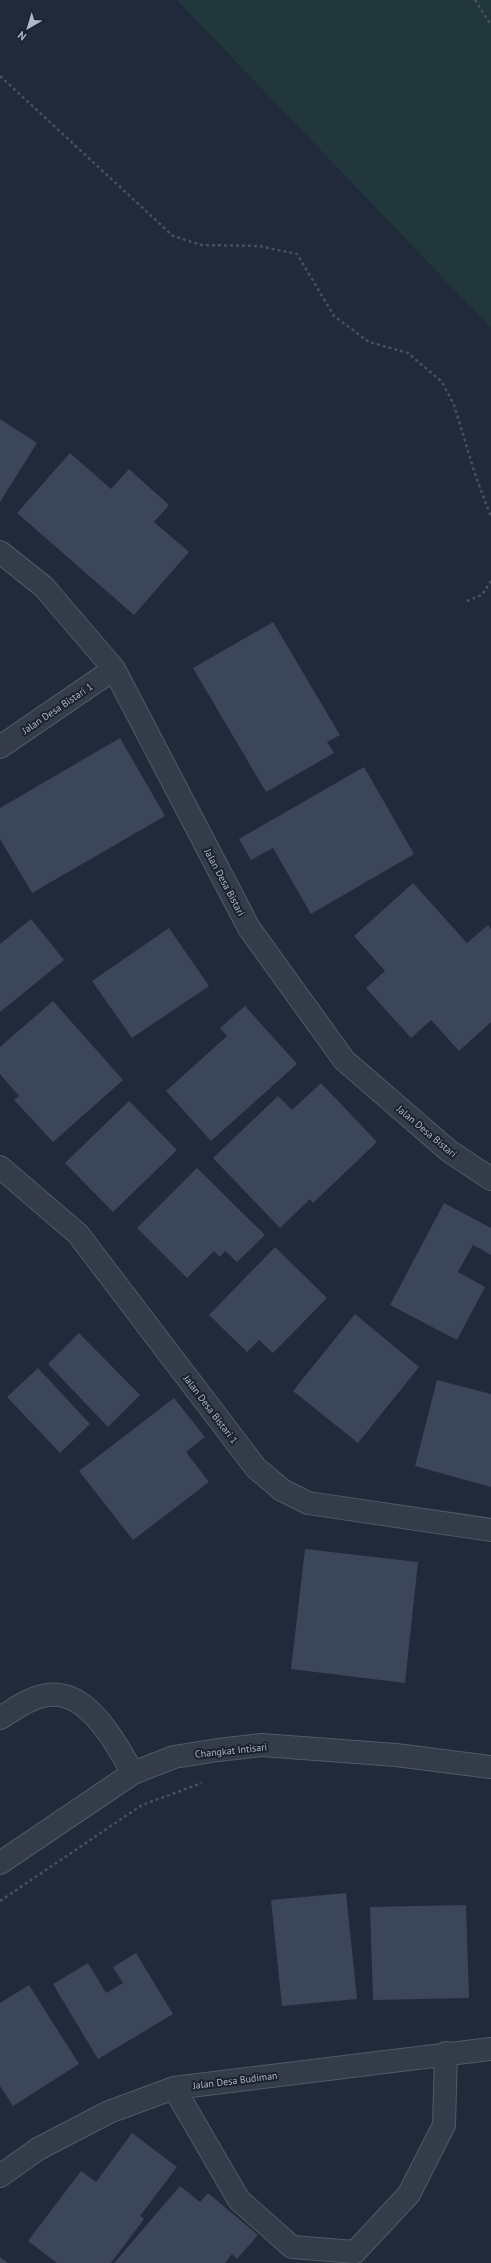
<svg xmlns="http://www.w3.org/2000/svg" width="491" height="2263" font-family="'PT Sans',sans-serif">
	<rect width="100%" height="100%" fill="#202a3a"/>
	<path fill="#22373b" d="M177 0H491V328Z"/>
	<path fill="#3c465a" d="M0 419 37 443 0 502Z
		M70 453 111 489 129 469 169 505 154 522 189 552 134 615 17 513Z
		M273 622 340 735 327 742 334 753 266 792 193 668Z
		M120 738 165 816 32 893 0 839V808Z
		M364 767 414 854 311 914 273 848 251 860 239 839Z
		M413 883 467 943 488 925 491 929V1022L459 1051 431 1020 411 1038 366 988 385 971 354 936Z
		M31 919 64 960 0 1012V944Z
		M169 928 209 986 132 1038 92 981Z
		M53 1001 123 1080 53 1142 14 1100 19 1096 0 1074V1047Z
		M245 1006 297 1064 211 1141 166 1091 227 1036 220 1028Z
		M321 1083 377 1142 313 1203 310 1199 280 1228 213 1158 278 1096 292 1110Z
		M129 1101 177 1150 113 1212 65 1163Z
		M197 1168 265 1235 237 1262 225 1251 220 1257 214 1251 187 1278 137 1228Z
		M444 1203 491 1228V1255L473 1245 458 1272 485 1287 457 1340 390 1305Z
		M275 1247 327 1298 273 1353 259 1340 247 1352 209 1315Z
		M355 1314 419 1367 358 1443 293 1391Z
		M79 1333 140 1395 108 1427 48 1364Z
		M38 1368 90 1424 60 1453 7 1397Z
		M437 1380 491 1394V1487L415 1466Z
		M174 1398 205 1437 186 1452 209 1482 133 1540 79 1471Z
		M305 1549 418 1562 405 1683 291 1669Z
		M346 1893 357 1999 282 2006 271 1900Z
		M466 1905 469 1998 373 2000 370 1907Z
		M136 1953 173 2014 98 2059 53 1984 88 1963 106 1993 123 1983 113 1967Z
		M29 1985 79 2064 13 2106 0 2086V2003Z
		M132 2133 177 2167 140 2216 144 2219 111 2263H57L28 2241 81 2171 96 2182Z
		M180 2186 200 2202 208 2193 258 2235 237 2259 232 2254 225 2263H114Z
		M0 2257 8 2263H0Z"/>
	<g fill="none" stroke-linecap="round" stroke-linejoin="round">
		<g stroke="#525968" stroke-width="24">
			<path id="minor" d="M0 552 44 587 114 669 249 928 344 1060 449 1151 491 1179
				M0 747 114 669
				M0 1167 78 1234 256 1468 282 1490 308 1503 491 1530
				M0 1718C9 1713 19 1705 29 1701 81 1675 111 1736 133 1773
				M174 2088 239 2200 292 2247 355 2252 409 2194 444 2125 446 2053
				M0 2176 38 2149 109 2112 174 2088 491 2049"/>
		</g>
		<g stroke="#525968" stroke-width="24">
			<path id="tertiary" d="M0 1863 133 1773 174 1757 218 1750 262 1745 396 1755 491 1767"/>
		</g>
		<path stroke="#405459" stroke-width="2.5" stroke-dasharray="3 3" stroke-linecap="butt" d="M475 0 491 25
			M0 76 173 236 201 245 259 246 297 254 334 316 369 342 408 353 442 382 454 405 475 474 491 517
			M467 601 482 595 491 581
			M0 1901 142 1805 202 1783"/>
		<use href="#minor" stroke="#343c4a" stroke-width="22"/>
		<use href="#tertiary" stroke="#343c4a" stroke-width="22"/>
	</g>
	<g text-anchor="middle" stroke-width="4" stroke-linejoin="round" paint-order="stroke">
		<g font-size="10" fill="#afb6c7" stroke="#1a212f">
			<text transform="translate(57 708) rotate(-34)" y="4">Jalan Desa Bistari 1</text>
			<text transform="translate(225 882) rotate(62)" y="4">Jalan Desa Bistari</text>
			<text transform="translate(427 1131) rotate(40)" y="4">Jalan Desa Bistari</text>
			<text transform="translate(211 1409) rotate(53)" y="4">Jalan Desa Bistari 1</text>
			<text transform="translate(231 1750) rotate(-6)" y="4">Changkat Intisari</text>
			<text transform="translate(235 2080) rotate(-7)" y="4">Jalan Desa Budiman</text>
		</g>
	</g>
	<g transform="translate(28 28) rotate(218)" stroke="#1a212f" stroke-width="3" paint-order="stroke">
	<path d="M0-3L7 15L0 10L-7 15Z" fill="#afb6c7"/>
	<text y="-6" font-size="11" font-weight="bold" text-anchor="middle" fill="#afb6c7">N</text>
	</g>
</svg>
